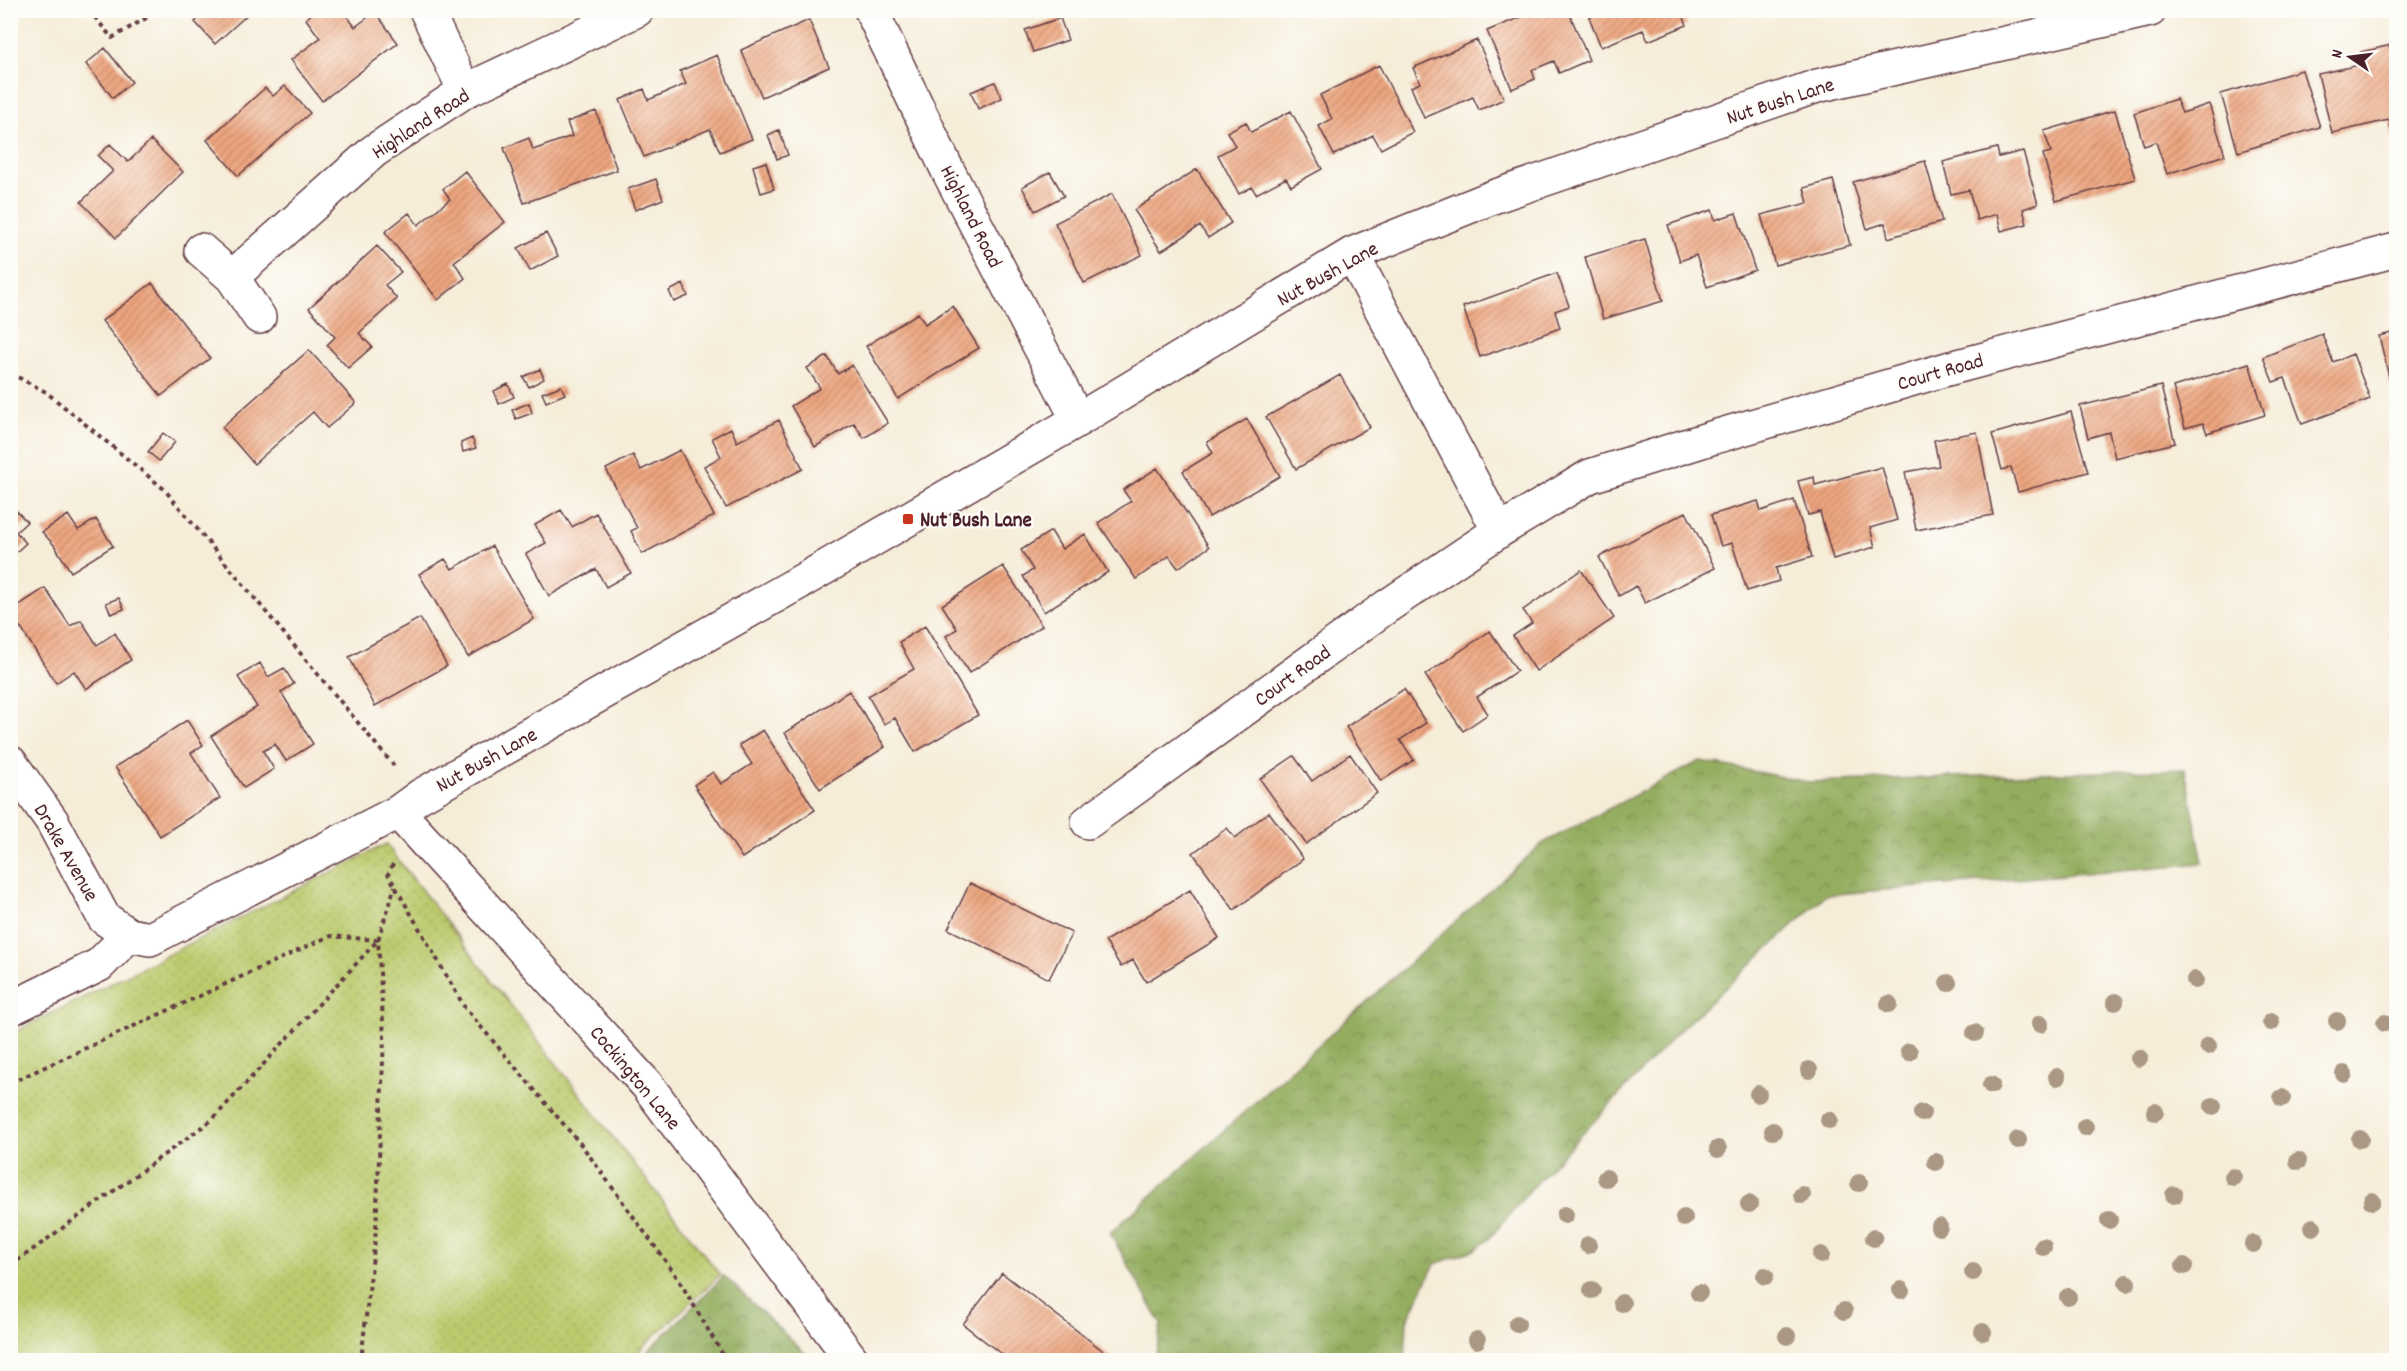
<svg xmlns="http://www.w3.org/2000/svg" width="2407" height="1371" font-family="Dekko,sans-serif">
	<defs>
		<pattern id="grass-dots" width="8" height="8" patternUnits="userSpaceOnUse" patternTransform="scale(1.5)"><rect width="8" height="8" fill="#bbca6d"/><path d="M2 2h.1M6 6h.1" fill="none" stroke="#a2ad5f" stroke-width="1.8" stroke-linecap="round"/></pattern>
		<pattern id="forest-crowns" width="20" height="18" patternUnits="userSpaceOnUse" patternTransform="scale(1.5)"><rect width="20" height="18" fill="#94ae60"/><path d="M2 6a3 3 0 1 1 6 0M12 15a3 3 0 1 1 6 0" fill="none" stroke="#7b8d4f"/></pattern>
		<pattern id="building-hatch" width="6" height="6" patternUnits="userSpaceOnUse" patternTransform="scale(1.5)"><rect width="6" height="6" fill="#eda57f"/><path d="M-1 1l2-2M0 6l6-6M5 7l2-2" fill="none" stroke="#c28668"/></pattern>
	</defs>
	<rect width="100%" height="100%" fill="#fdfcf7"/>
	<filter id="ink" filterUnits="userSpaceOnUse"><feTurbulence type="fractalNoise" baseFrequency=".0167" numOctaves="2"/><feDisplacementMap in="SourceGraphic" scale="12" xChannelSelector="R" yChannelSelector="G"/><feConvolveMatrix kernelMatrix="1 2 1 2 8 2 1 2 1" color-interpolation-filters="sRGB"/></filter>
	<filter id="wash" filterUnits="userSpaceOnUse"><feTurbulence type="fractalNoise" baseFrequency=".008" numOctaves="4" result="noise"/><feDisplacementMap in="SourceGraphic" scale="24" xChannelSelector="R" yChannelSelector="G"/><feGaussianBlur stdDeviation="1.35" result="paint"/><feColorMatrix in="noise" values="0 0 0 0 0 0 0 0 0 0 0 0 0 0 0 0 0 1.4 0 .05"/><feComposite in="paint" operator="in"/></filter>
	<g filter="url(#wash)">
		<rect width="100%" height="100%" fill="#f6edd9"/>
		<path fill="url(#grass-dots)" stroke="#82744c" stroke-width="1.5" d="M386 844 720 1275 629 1360H11V1034Z"/>
		<path fill="url(#forest-crowns)" stroke="#6f6646" stroke-width="1.5" d="M1700 761 1808 782 2185 769 2203 863 1826 895 1681 1029 1536 1183 1489 1239 1476 1249 1435 1264 1407 1321 1405 1360H1155L1161 1324 1110 1233 1543 843Z
			M724 1276 812 1360H639Z"/>
		<g id="blocks">
			<path fill="url(#building-hatch)" d="M207 10H246L249 13 215 44 195 22Z
				M316 10H343L355 27 375 12 398 43 322 101 291 60 320 38 306 19Z
				M1518 10H1568L1589 60 1559 73 1554 61 1532 70 1535 79 1512 89 1487 31 1521 17Z
				M1601 10H1681L1687 25 1648 41 1643 30 1601 47 1589 17 1602 12Z
				M1060 18 1068 40 1033 52 1025 30Z
				M809 20 829 67 762 97 741 50Z
				M1477 40 1504 99 1479 110 1473 97 1424 118 1411 87 1420 83 1413 68Z
				M2396 44V143H2394L2389 120 2332 133 2318 74 2364 64 2361 52Z
				M105 48 132 82 113 98 86 64Z
				M717 55 752 139 720 152 710 129 644 157 620 100 644 89 648 100 686 84 680 71Z
				M1379 65 1413 132 1381 149 1373 135 1334 155 1319 126 1332 119 1320 95Z
				M2302 70 2320 127 2238 152 2221 94Z
				M995 82 1002 98 978 109 971 92Z
				M285 86 310 113 238 176 207 140 265 88 273 96Z
				M2176 99 2182 113 2209 104 2225 155 2167 174 2156 142 2144 146 2134 113Z
				M2115 110 2135 179 2056 201 2043 154 2051 152 2044 131Z
				M596 111 617 170 524 203 504 148 529 138 533 150 572 136 567 122Z
				M1291 111 1322 169 1291 186 1286 178 1256 194 1252 187 1239 194 1218 155 1235 146 1227 132 1246 122 1251 132Z
				M779 130 788 155 777 159 768 135Z
				M151 140 183 172 116 238 81 202 113 171 98 156 110 144 128 162Z
				M1997 148 1999 157 2023 151 2038 204 2023 209 2027 224 2001 231 1997 214 1977 220 1969 190 1951 194 1943 162Z
				M1925 161 1942 222 1888 238 1885 223 1867 229 1853 182Z
				M766 162 774 189 761 193 753 166Z
				M1197 169 1231 223 1208 238 1200 226 1161 251 1134 210Z
				M465 171 505 222 454 262 465 278 438 300 385 232 409 213 418 225 450 199 443 189Z
				M1050 172 1064 196 1035 211 1022 187Z
				M656 179 663 199 635 210 628 189Z
				M1833 180 1850 245 1775 265 1761 215 1808 203 1804 188Z
				M1112 194 1142 255 1084 283 1055 223Z
				M1712 210 1715 220 1736 213 1755 270 1707 287 1696 255 1680 261 1668 225Z
				M546 233 558 256 530 271 518 248Z
				M1645 239 1663 301 1603 319 1585 257Z
				M377 246 401 272 385 285 397 299 359 333 372 347 348 368 327 345 335 337 309 308Z
				M1557 273 1569 306 1555 311 1560 328 1480 357 1463 307Z
				M152 283 210 358 161 396 102 321Z
				M683 284 688 296 674 302 669 291Z
				M953 306 979 348 898 399 866 346 918 313 925 324Z
				M2396 332V397H2394L2379 336Z
				M2322 334 2333 362 2353 354 2370 399 2302 424 2285 378 2273 382 2263 357Z
				M309 350 356 403 327 428 313 412 254 464 222 427Z
				M827 356 838 374 852 365 888 423 864 438 854 423 815 447 791 406 820 388 807 368Z
				M2249 363 2265 415 2207 433 2203 423 2185 428 2173 387Z
				M540 369 544 379 529 387 523 377Z
				M1340 375 1370 427 1296 469 1266 417Z
				M508 384 514 397 499 404 494 391Z
				M561 386 565 394 546 402 542 393Z
				M2161 386 2175 443 2115 458 2109 432 2088 438 2080 406Z
				M529 403 532 413 516 419 512 410Z
				M2071 412 2088 472 2018 492 2011 467 2002 470 1992 434Z
				M1247 419 1280 476 1209 517 1183 471 1213 453 1207 442Z
				M779 420 803 469 726 508 704 466 721 457 712 438 731 428 737 442Z
				M1977 432 1993 515 1916 530 1905 472 1939 466 1934 440Z
				M163 433 175 442 159 461 148 452Z
				M472 438 476 448 463 452 461 443Z
				M680 450 714 516 642 554 631 531 637 528 606 469 633 455 641 470Z
				M1882 467 1897 520 1870 528 1875 547 1833 559 1820 512 1808 515 1798 481 1814 477 1815 485Z
				M1157 468 1209 547 1178 568 1169 556 1136 579 1098 523 1131 501 1123 490Z
				M1794 500 1812 557 1776 568 1779 581 1747 591 1732 543 1721 546 1711 515 1758 501 1761 511Z
				M10 504 27 522 16 532 26 543 10 558Z
				M561 510 572 527 596 513 631 573 606 587 596 569 549 596 526 554 546 543 535 525Z
				M1686 512 1715 568 1645 603 1636 586 1619 596 1599 557Z
				M68 515 78 530 96 519 113 546 71 572 54 545 42 532Z
				M1051 531 1062 549 1085 534 1108 572 1044 612 1023 576 1033 570 1021 550Z
				M492 546 534 619 468 657 419 574 445 559 452 569Z
				M1003 566 1042 626 969 673 946 636 957 629 942 605Z
				M1581 570 1614 618 1536 671 1513 636 1532 623 1523 610Z
				M45 588 70 626 81 620 97 645 115 633 131 660 86 689 74 671 56 683 10 611Z
				M119 598 124 609 111 614 106 603Z
				M420 618 447 666 375 706 349 657Z
				M925 626 978 715 915 752 895 718 884 724 868 696 914 669 899 642Z
				M1490 631 1517 671 1477 697 1488 714 1463 731 1425 675Z
				M260 663 268 677 284 668 294 684 281 692 313 744 286 761 275 744 263 751 274 769 244 788 211 736 257 707 238 677Z
				M1404 689 1426 723 1400 740 1414 760 1381 781 1346 727Z
				M849 691 885 747 820 789 785 733Z
				M187 720 203 745 191 753 220 798 160 836 115 767Z
				M763 730 815 810 742 858 694 785 713 772 721 784 752 764 739 745Z
				M1350 754 1377 793 1306 844 1260 779 1294 756 1312 781Z
				M1269 812 1303 859 1234 910 1193 853 1227 828 1235 838Z
				M970 883 1072 933 1049 979 948 929Z
				M1190 890 1219 938 1146 982 1133 960 1121 967 1105 941Z
				M1002 1273 1115 1360H1009L963 1324Z"/>
		</g>
	</g>
	<g filter="url(#ink)">
		<use href="#blocks" fill-opacity="0" stroke="#643e45" stroke-width="1.5"/>
		<g fill="none" stroke-linecap="round" stroke-linejoin="round">
			<g stroke="#643e45" stroke-width="36">
				<path id="minor" d="M426 10 465 91
					M871 10 947 169 1078 420
					M201 250 232 277 259 317
					M1352 254 1499 531
					M232 277 374 151 465 91 637 10
					M10 762 52 821 104 918 129 935 150 939 398 812 420 796 807 578 1078 420 1352 254 1493 197 1817 86 2150 10
					M398 812 647 1085 852 1360
					M1088 822 1386 607 1499 531 1590 476 1711 438 1947 369 2396 250
					M10 1009 99 965 129 935"/>
			</g>
			<path stroke="#643e45" stroke-width="4" stroke-dasharray="4.5 4.5" stroke-linecap="butt" d="M89 10 112 38 160 10
				M10 373 46 392 164 489 394 766
				M393 864 388 874 465 1008 583 1147 677 1277 726 1360
				M10 1083 330 936 378 940 384 1037 376 1230 361 1360
				M10 1266 212 1120 378 940 395 886"/>
			<use href="#minor" stroke="#fff" stroke-width="33"/>
		</g>
		<g fill="#aa9884">
			<circle cx="2195" cy="980" r="9"/>
			<circle cx="1948" cy="983" r="9"/>
			<circle cx="2115" cy="1002" r="9"/>
			<circle cx="1889" cy="1004" r="9"/>
			<circle cx="2337" cy="1021" r="9"/>
			<circle cx="2271" cy="1022" r="9"/>
			<circle cx="2385" cy="1023" r="9"/>
			<circle cx="2040" cy="1024" r="9"/>
			<circle cx="1975" cy="1033" r="9"/>
			<circle cx="2208" cy="1046" r="9"/>
			<circle cx="1909" cy="1052" r="9"/>
			<circle cx="2139" cy="1058" r="9"/>
			<circle cx="1809" cy="1070" r="9"/>
			<circle cx="2344" cy="1074" r="9"/>
			<circle cx="2057" cy="1077" r="9"/>
			<circle cx="1991" cy="1085" r="9"/>
			<circle cx="1758" cy="1094" r="9"/>
			<circle cx="2282" cy="1098" r="9"/>
			<circle cx="2213" cy="1106" r="9"/>
			<circle cx="2155" cy="1112" r="9"/>
			<circle cx="1922" cy="1113" r="9"/>
			<circle cx="1829" cy="1120" r="9"/>
			<circle cx="2085" cy="1127" r="9"/>
			<circle cx="1773" cy="1131" r="9"/>
			<circle cx="2360" cy="1139" r="9"/>
			<circle cx="2018" cy="1140" r="9"/>
			<circle cx="1718" cy="1149" r="9"/>
			<circle cx="2298" cy="1161" r="9"/>
			<circle cx="1936" cy="1162" r="9"/>
			<circle cx="2233" cy="1177" r="9"/>
			<circle cx="1606" cy="1178" r="9"/>
			<circle cx="1859" cy="1183" r="9"/>
			<circle cx="1802" cy="1195" r="9"/>
			<circle cx="2174" cy="1195" r="9"/>
			<circle cx="2372" cy="1201" r="9"/>
			<circle cx="1749" cy="1204" r="9"/>
			<circle cx="1565" cy="1215" r="9"/>
			<circle cx="1684" cy="1218" r="9"/>
			<circle cx="2109" cy="1220" r="9"/>
			<circle cx="1939" cy="1227" r="9"/>
			<circle cx="2313" cy="1227" r="9"/>
			<circle cx="1874" cy="1238" r="9"/>
			<circle cx="2253" cy="1244" r="9"/>
			<circle cx="1588" cy="1245" r="9"/>
			<circle cx="2043" cy="1247" r="9"/>
			<circle cx="1821" cy="1255" r="9"/>
			<circle cx="2184" cy="1266" r="9"/>
			<circle cx="1973" cy="1272" r="9"/>
			<circle cx="1765" cy="1276" r="9"/>
			<circle cx="2127" cy="1283" r="9"/>
			<circle cx="1592" cy="1290" r="9"/>
			<circle cx="1901" cy="1290" r="9"/>
			<circle cx="1699" cy="1293" r="9"/>
			<circle cx="2068" cy="1297" r="9"/>
			<circle cx="1622" cy="1303" r="9"/>
			<circle cx="1844" cy="1311" r="9"/>
			<circle cx="1517" cy="1324" r="9"/>
			<circle cx="1983" cy="1332" r="9"/>
			<circle cx="1787" cy="1336" r="9"/>
			<circle cx="1477" cy="1340" r="9"/>
		</g>
	</g>
	<rect fill="#c8321e" stroke="#fdfcf7" stroke-width="2" x="902" y="513" width="12" height="12" rx="3"/>
	<g text-anchor="middle" stroke-width="4.5" stroke-linejoin="round" paint-order="stroke">
		<g font-size="21" fill="#4a1f2b" stroke="#fdfcf7">
			<text transform="translate(1780 100) rotate(-18)" y="7">Nut Bush Lane</text>
			<text transform="translate(420 123) rotate(-33)" y="7">Highland Road</text>
			<text transform="translate(972 216) rotate(63)" y="7">Highland Road</text>
			<text transform="translate(1327 273) rotate(-29)" y="7">Nut Bush Lane</text>
			<text transform="translate(1940 371) rotate(-16)" y="7">Court Road</text>
			<text transform="translate(1292 675) rotate(-36)" y="7">Court Road</text>
			<text transform="translate(486 759) rotate(-29)" y="7">Nut Bush Lane</text>
			<text transform="translate(67 852) rotate(60)" y="7">Drake Avenue</text>
			<text transform="translate(636 1077) rotate(50)" y="7">Cockington Lane</text>
		</g>
		<g font-size="21" font-weight="bold" fill="#4a1f2b" stroke="#fdfcf7" text-anchor="start">
			<text x="920" y="526">Nut Bush Lane</text>
		</g>
	</g>
	<rect width="2407" height="1371" fill="none" stroke="#fdfcf7" stroke-width="36"/>
	<g transform="translate(2350 57) rotate(284)" stroke="#fdfcf7" stroke-width="4.5" paint-order="stroke">
	<path d="M0-4.5L10 22L0 15L-10 22Z" fill="#4a1f2b"/>
	<text y="-9" font-size="16" font-weight="bold" text-anchor="middle" fill="#4a1f2b">N</text>
	</g>
</svg>
